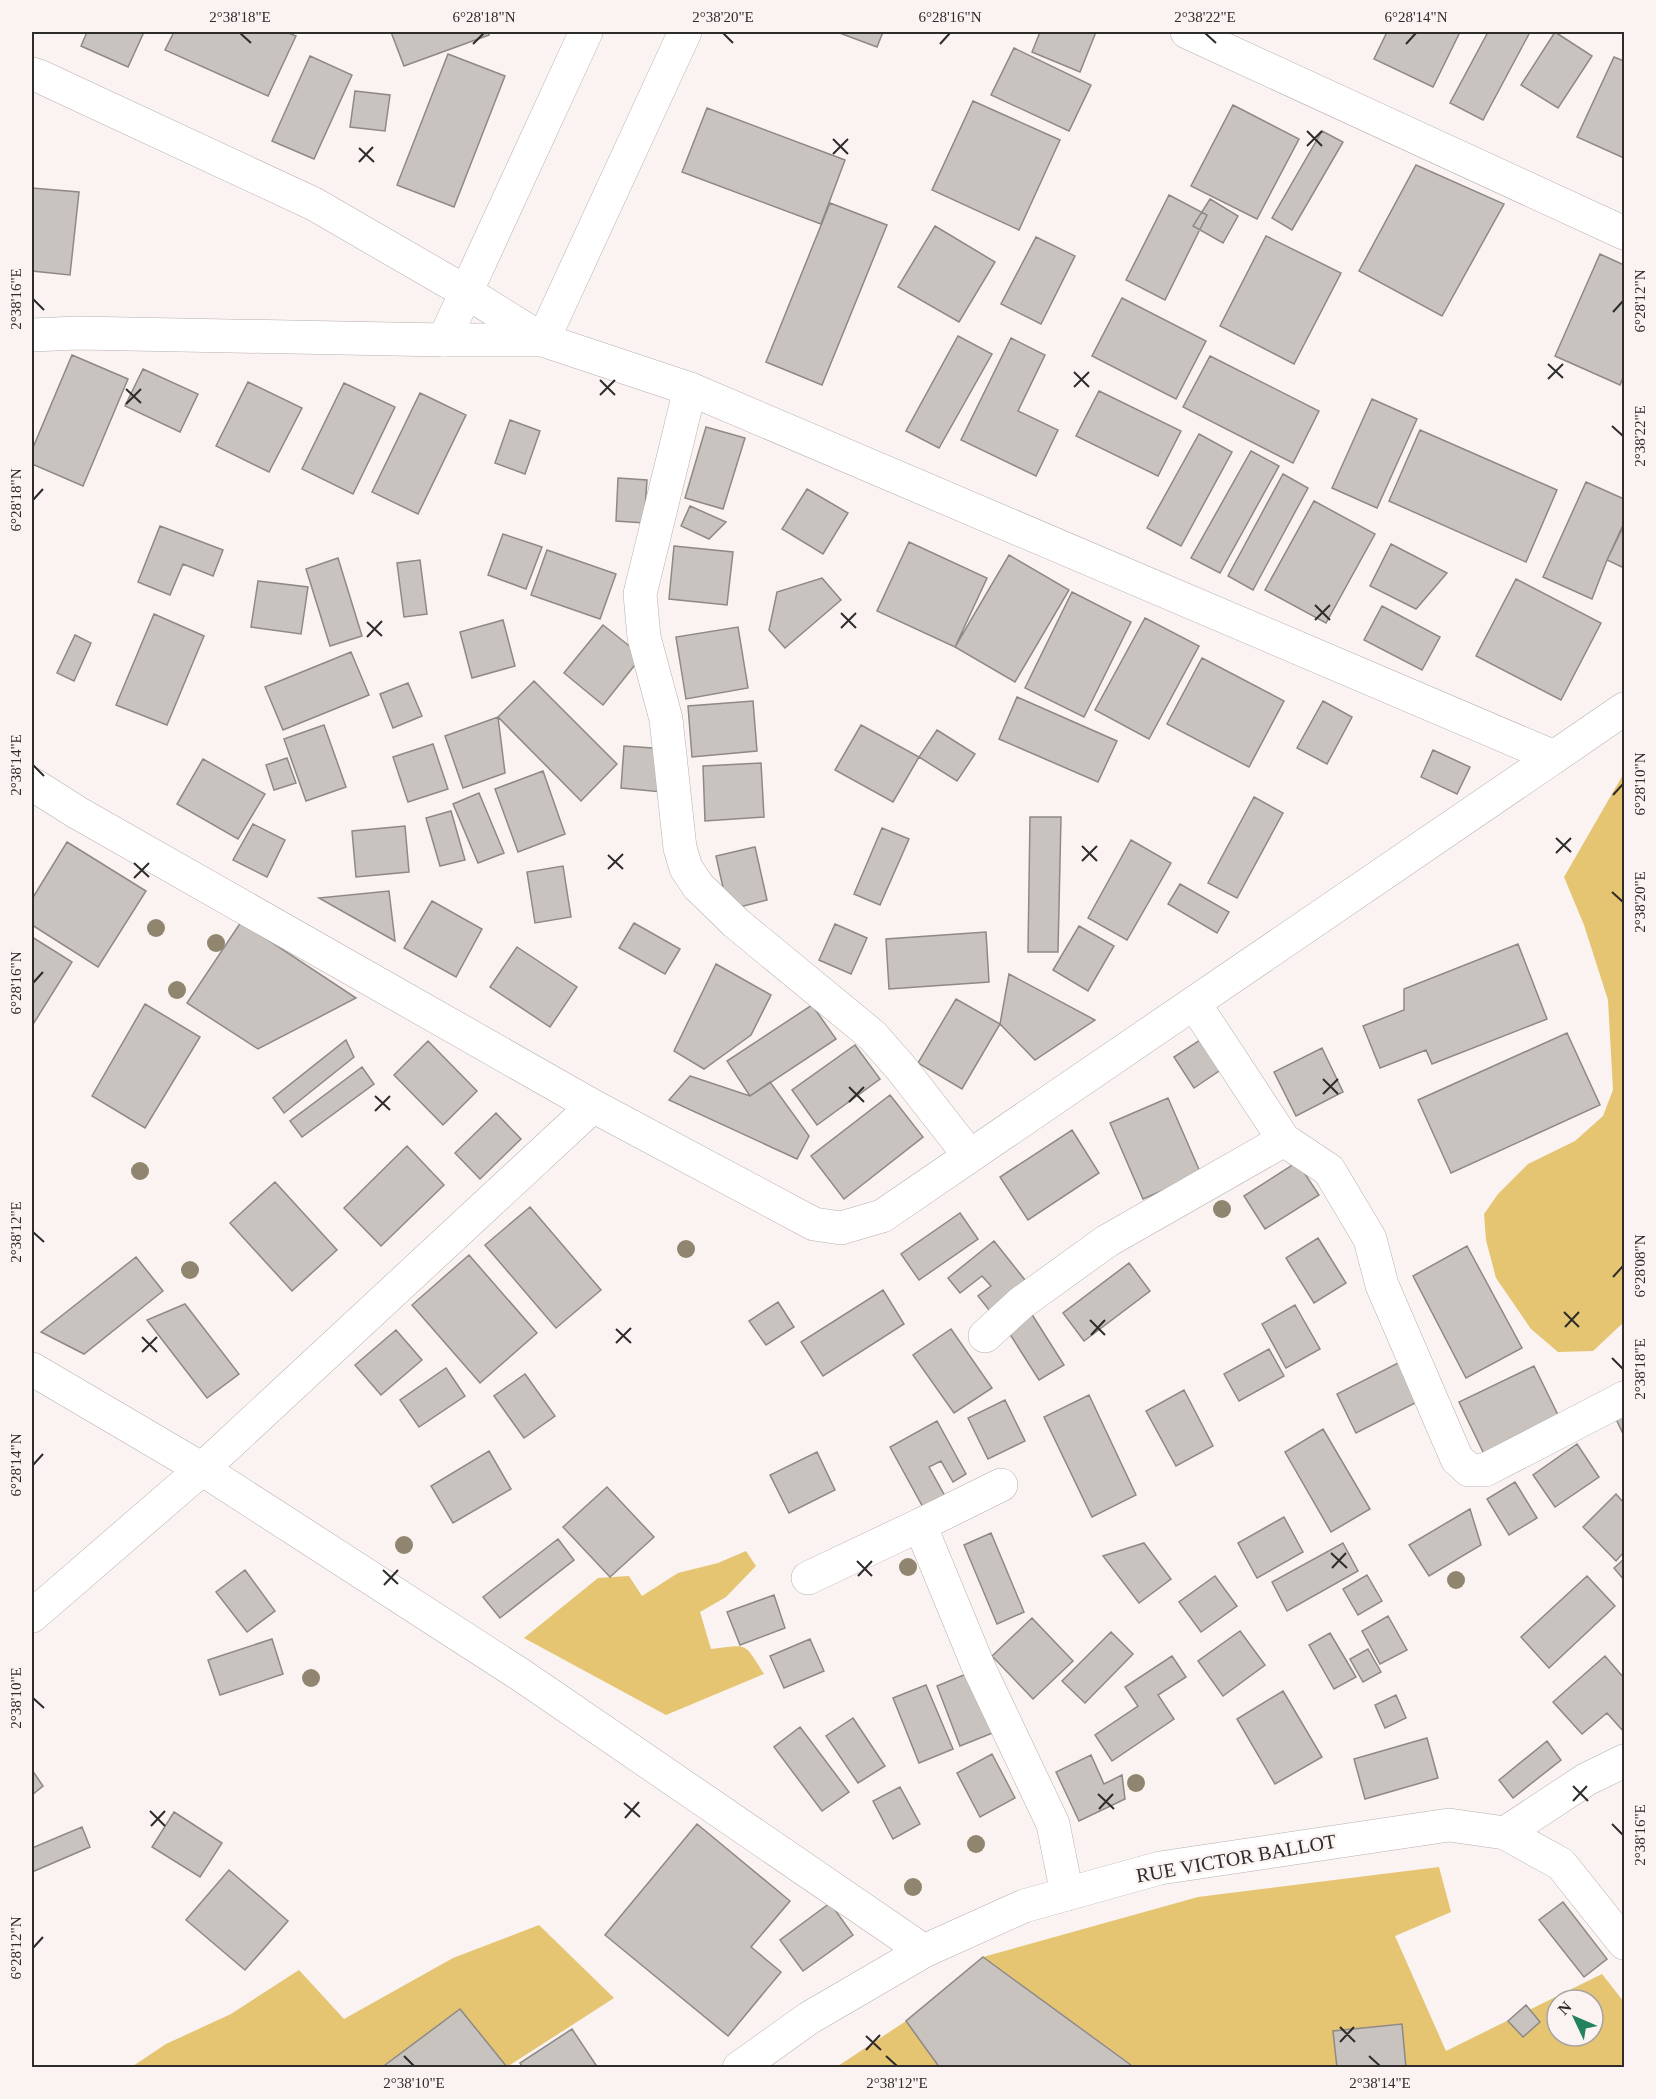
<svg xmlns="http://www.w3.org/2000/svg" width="1656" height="2099" font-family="'Times New Roman',serif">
	<rect width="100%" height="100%" fill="#faf3f1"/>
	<path fill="#e5c472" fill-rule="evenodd" d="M1624 773V1322L1593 1351 1558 1352 1531 1329 1496 1278 1486 1240 1484 1214 1498 1194 1528 1164 1575 1141 1603 1116 1613 1090 1608 1000 1584 925 1564 877Z
		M746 1551 756 1566 726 1597 700 1612 711 1649C749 1645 743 1641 764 1674L666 1715 524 1638 598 1578 629 1576 642 1596 678 1573 718 1563Z
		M1439 1867 1451 1912 1395 1936 1446 2051 1602 1974 1624 2002V2062L1618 2068 1135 2067 983 1957 1198 1897ZM1557 2000H1593V2036H1557Z
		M539 1925 614 1998 507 2067 460 2010 381 2067 130 2068 166 2044 231 2014 299 1970 344 2019 453 1958Z
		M906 2021 940 2067 835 2068Z"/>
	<path fill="#c8c3bf" stroke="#8e8985" stroke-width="1.5" d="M87 32H144L128 67 81 46Z
		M174 32H286L296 36 268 96 165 50Z
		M391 32H488L489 35 404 66Z
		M837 32H883L877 47Z
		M1040 32H1096L1080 72 1032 52Z
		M1387 32H1460L1433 87 1374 59Z
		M1488 32H1530L1483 120 1450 103Z
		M1555 32 1592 56 1558 108 1521 85Z
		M1014 48 1091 85 1069 131 991 95Z
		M448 54 505 76 454 207 397 185Z
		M310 56 352 75 314 159 272 141Z
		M1614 57 1624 61V158L1577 137Z
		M355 91 390 95 385 131 350 127Z
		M973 101 1060 140 1019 230 932 190Z
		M1233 105 1299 139 1257 219 1191 186Z
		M707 108 845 160 821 224 682 172Z
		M1322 131 1343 142 1292 230 1272 218Z
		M1416 165 1504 204 1442 316 1359 271Z
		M32 188 79 192 70 275 32 271Z
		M1169 195 1207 215 1165 300 1126 280Z
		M1210 199 1238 216 1223 243 1193 226Z
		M830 203 887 225 822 385 766 362Z
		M935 226 995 262 959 322 898 287Z
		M1266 236 1341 273 1294 364 1220 326Z
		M1036 237 1075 256 1041 324 1001 304Z
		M1600 254 1624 265V375L1620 385 1555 356Z
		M1122 298 1206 341 1176 399 1092 356Z
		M958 336 992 354 939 448 906 431Z
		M1011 338 1045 355 1018 411 1058 430 1036 476 961 440Z
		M72 355 128 379 83 486 32 464V450Z
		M1210 356 1319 411 1293 463 1183 407Z
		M143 369 198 394 180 432 125 406Z
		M248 382 302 408 269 472 216 446Z
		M344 383 395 407 353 494 302 469Z
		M1099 391 1181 431 1158 476 1076 436Z
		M420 393 466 415 418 514 372 492Z
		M1372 399 1417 419 1377 508 1332 488Z
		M510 420 540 431 525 474 495 463Z
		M706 427 745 438 723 509 685 498Z
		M1420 430 1557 490 1526 562 1389 501Z
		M1199 434 1232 452 1181 546 1147 528Z
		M1251 451 1279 466 1220 573 1191 558Z
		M1283 474 1308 488 1253 590 1228 576Z
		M618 478 647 480 644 523 616 521Z
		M1586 482 1624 499V525L1607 560 1592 599 1543 577Z
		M807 489 848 513 823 554 782 529Z
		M1314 501 1375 534 1326 623 1265 590Z
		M690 506 726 522 709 539 681 526Z
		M1624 523V568L1607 560Z
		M160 526 223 550 213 576 183 564 170 595 138 582Z
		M503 534 542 547 526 589 488 575Z
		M909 542 987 578 955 647 877 611Z
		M1391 544 1447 573 1416 609 1370 586Z
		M674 546 733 552 727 605 669 599Z
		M547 550 616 574 600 619 531 595Z
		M1009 555 1069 590 1015 682 955 647Z
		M338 558 362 636 330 646 306 569Z
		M420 560 427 614 404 617 397 563Z
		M822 578 841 600 785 648 769 630 777 592Z
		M1516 579 1601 623 1561 700 1476 656Z
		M258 581 308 587 301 634 251 627Z
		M1072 592 1131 622 1084 717 1025 688Z
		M1382 606 1440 637 1422 670 1364 640Z
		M154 614 204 636 167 725 116 705Z
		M1145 618 1199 646 1149 739 1095 710Z
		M503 620 515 666 472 678 460 632Z
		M603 625 642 656 603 705 564 673Z
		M738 627 748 688 686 699 676 637Z
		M75 635 91 643 74 681 57 673Z
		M351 652 369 695 283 730 265 687Z
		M1202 658 1284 701 1249 767 1167 724Z
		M534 681 617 764 581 801 498 717Z
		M408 683 422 716 393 728 380 694Z
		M1017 697 1117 741 1098 782 999 739Z
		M753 701 757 751 692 757 688 706Z
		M1323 701 1352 717 1327 764 1297 748Z
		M498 717 505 773 463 788 445 736Z
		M324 725 346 787 306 801 284 739Z
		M861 725 919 757 893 802 835 770Z
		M937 730 975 754 957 781 919 757Z
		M433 744 448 789 408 802 393 757Z
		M624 746 666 749 662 792 621 788Z
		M1433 750 1470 767 1457 794 1421 777Z
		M287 758 296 783 274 790 266 765Z
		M203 759 265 794 238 839 177 804Z
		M761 763 764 817 705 821 703 766Z
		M543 771 565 834 518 852 495 789Z
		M479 793 504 853 478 863 453 804Z
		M1254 797 1283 813 1237 898 1208 883Z
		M451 811 465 860 440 866 426 818Z
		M1030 817H1061L1058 952H1028Z
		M253 824 285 840 267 877 233 860Z
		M405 826 409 872 356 877 352 831Z
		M882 828 909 839 880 905 854 894Z
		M1131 840 1171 863 1127 940 1088 918Z
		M67 842 146 891 98 967 32 925V899Z
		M755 847 767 900 728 910 716 856Z
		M563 866 571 917 535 923 527 872Z
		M1180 884 1229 912 1217 933 1168 904Z
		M389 891 395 941 319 898Z
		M432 901 482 929 456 977 404 948Z
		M241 922 356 998 258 1049 187 1003Z
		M634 923 680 949 665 974 619 948Z
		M835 924 867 938 851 974 819 960Z
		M1079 926 1114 946 1088 991 1053 970Z
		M986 932 989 982 889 989 886 939Z
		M32 937 72 962 32 1026Z
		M1518 944 1547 1019 1432 1064 1426 1050 1380 1068 1363 1026 1404 1010V989Z
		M517 947 577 987 550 1027 490 987Z
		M716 964 771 995 751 1035 704 1069 674 1051Z
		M1009 974 1095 1020 1035 1060 1000 1024Z
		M956 999 1000 1024 962 1089 918 1063Z
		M145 1004 200 1037 145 1128 92 1096Z
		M812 1005 836 1039 750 1096 727 1061Z
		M1567 1033 1600 1105 1451 1173 1418 1100Z
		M1203 1038 1222 1069 1194 1088 1174 1057Z
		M346 1040 354 1057 284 1113 273 1098Z
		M428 1041 477 1091 443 1125 394 1075Z
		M855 1045 880 1079 817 1125 792 1090Z
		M1322 1048 1343 1092 1296 1116 1274 1072Z
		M362 1067 374 1084 302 1137 290 1121Z
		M690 1076 750 1096 770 1082 809 1136 797 1159 669 1100Z
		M890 1095 923 1137 844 1199 811 1156Z
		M1168 1098 1201 1174 1143 1199 1110 1123Z
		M496 1113 521 1139 480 1179 455 1153Z
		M1072 1130 1099 1173 1028 1220 1000 1177Z
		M407 1146 444 1185 381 1246 344 1208Z
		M1297 1162 1319 1195 1265 1229 1244 1196Z
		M275 1182 337 1250 292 1291 230 1223Z
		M530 1207 601 1290 556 1328 485 1245Z
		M960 1213 978 1239 919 1280 901 1254Z
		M1318 1238 1346 1283 1314 1303 1286 1258Z
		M994 1241 1029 1285 993 1315 978 1296 991 1286 982 1276 960 1293 948 1278Z
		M1467 1246 1522 1348 1466 1378 1413 1276Z
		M469 1255 537 1333 480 1383 412 1305Z
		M136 1257 163 1291 84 1354 41 1332Z
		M1129 1263 1150 1291 1084 1341 1063 1313Z
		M883 1290 904 1324 823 1376 801 1342Z
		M778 1302 794 1327 766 1345 749 1321Z
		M185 1304 239 1374 207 1398 147 1320Z
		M1295 1305 1320 1349 1286 1368 1262 1324Z
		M1031 1313 1064 1365 1039 1380 1006 1328Z
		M951 1329 992 1388 954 1413 913 1355Z
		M396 1330 422 1360 381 1395 355 1365Z
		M1269 1349 1284 1376 1239 1401 1224 1374Z
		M1400 1362 1419 1401 1356 1433 1337 1394Z
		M1534 1366 1560 1419 1485 1456 1459 1402Z
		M446 1368 465 1396 419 1427 400 1400Z
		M525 1374 555 1416 524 1438 494 1396Z
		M1184 1390 1213 1446 1176 1466 1146 1411Z
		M1089 1395 1136 1495 1092 1517 1044 1417Z
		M1005 1400 1025 1441 988 1459 968 1418Z
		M1624 1414V1436L1616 1419Z
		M937 1421 966 1474 953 1482 941 1461 929 1467 946 1498 924 1509 890 1447Z
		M1323 1429 1370 1509 1331 1532 1285 1452Z
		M1577 1444 1599 1477 1555 1507 1533 1475Z
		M489 1451 511 1489 453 1523 431 1486Z
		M817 1452 835 1490 789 1513 770 1475Z
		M1515 1482 1537 1518 1509 1535 1487 1499Z
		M607 1487 654 1537 610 1577 563 1527Z
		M1616 1494 1624 1503V1552L1616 1561 1583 1527Z
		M1470 1509 1481 1545 1429 1576 1409 1545Z
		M1284 1517 1303 1552 1257 1578 1238 1543Z
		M991 1533 1024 1612 997 1624 964 1545Z
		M558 1539 574 1560 500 1618 483 1597Z
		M1144 1543 1171 1579 1139 1603 1103 1556Z
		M1343 1543 1358 1571 1287 1611 1272 1582Z
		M1624 1559V1580L1614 1568Z
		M245 1570 275 1611 247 1632 216 1592Z
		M1367 1575 1382 1601 1358 1615 1343 1589Z
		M1215 1576 1237 1606 1201 1632 1179 1602Z
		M1587 1576 1615 1606 1549 1668 1521 1637Z
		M774 1595 785 1628 740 1645 727 1612Z
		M1388 1616 1407 1650 1380 1664 1362 1631Z
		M1032 1618 1073 1661 1033 1699 992 1656Z
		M1240 1631 1265 1665 1223 1696 1198 1661Z
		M1111 1632 1133 1654 1085 1703 1062 1681Z
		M1330 1633 1356 1677 1334 1689 1309 1645Z
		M272 1639 283 1674 220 1695 208 1660Z
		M810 1639 824 1671 784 1688 770 1656Z
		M1368 1649 1381 1672 1363 1682 1350 1659Z
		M1172 1656 1186 1677 1158 1695 1174 1719 1112 1761 1095 1735 1138 1706 1125 1687Z
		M1605 1656 1624 1678V1732L1607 1713 1582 1734 1553 1702Z
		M976 1670 1000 1730 960 1746 937 1686Z
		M926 1685 953 1749 919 1763 893 1698Z
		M1283 1691 1322 1757 1275 1784 1237 1719Z
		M1396 1695 1406 1718 1385 1728 1375 1705Z
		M853 1718 885 1766 858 1783 826 1736Z
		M800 1727 849 1792 822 1811 774 1747Z
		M1427 1738 1438 1778 1365 1799 1354 1759Z
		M1547 1741 1561 1760 1513 1798 1499 1780Z
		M992 1754 1015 1798 980 1817 957 1773Z
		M1091 1755 1104 1784 1122 1775 1125 1799 1079 1821 1056 1772Z
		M32 1770 43 1786 32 1795Z
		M900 1787 920 1824 893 1839 873 1801Z
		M174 1812 222 1843 200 1877 152 1847Z
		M697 1824 790 1901 751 1947 781 1972 728 2036 605 1935Z
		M82 1827 90 1847 32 1872V1848Z
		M229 1870 288 1921 245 1970 186 1920Z
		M1563 1902 1607 1959 1584 1977 1539 1920Z
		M830 1903 853 1935 803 1971 780 1940Z
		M983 1957 1135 2068H940L906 2021Z
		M1526 2005 1540 2022 1523 2037 1508 2021Z
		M460 2009 507 2067 381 2068Z
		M1402 2024 1406 2068H1337L1333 2031Z
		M572 2029 598 2068H523L520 2063Z"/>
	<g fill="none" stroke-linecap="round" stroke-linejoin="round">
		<g stroke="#b7b0ae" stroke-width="34">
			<path id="minor" d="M1187 32 1624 233
				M32 74 41 77 314 204 466 292 543 340 685 32
				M444 340 586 32
				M690 389 640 594 644 637 666 719 680 848 686 868 698 886 736 923 872 1035 901 1068 969 1155
				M32 784 78 813 593 1106 814 1224 841 1228 882 1216 1554 757
				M1194 1003 1284 1140 1329 1170 1370 1239 1382 1285 1457 1459 1469 1470H1485L1624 1398
				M985 1336 1021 1303 1107 1241 1284 1140
				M32 1369 202 1469 521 1675 924 1951
				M920 1525 1001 1485
				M808 1578 920 1525 979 1668 1053 1824 1067 1894
				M32 1616 202 1469 593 1106
				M1505 1833 1587 1779 1624 1761"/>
		</g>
		<g stroke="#b7b0ae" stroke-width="34">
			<path id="tertiary" d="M32 335 78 333 444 340H543L690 389 1554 757 1624 709"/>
		</g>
		<g stroke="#b7b0ae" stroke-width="34">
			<path id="secondary" d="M739 2068 809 2018 924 1951 1024 1906 1160 1868 1449 1825 1505 1833 1561 1864 1624 1943"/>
		</g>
		<use href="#minor" stroke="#fff" stroke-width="33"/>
		<use href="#tertiary" stroke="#fff" stroke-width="33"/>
		<use href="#secondary" stroke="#fff" stroke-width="33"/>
	</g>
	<g fill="#90856e">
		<circle cx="156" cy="928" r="9"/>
		<circle cx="216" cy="943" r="9"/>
		<circle cx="177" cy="990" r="9"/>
		<circle cx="140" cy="1171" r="9"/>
		<circle cx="1222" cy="1209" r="9"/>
		<circle cx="686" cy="1249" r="9"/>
		<circle cx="190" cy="1270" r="9"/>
		<circle cx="404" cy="1545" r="9"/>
		<circle cx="908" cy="1567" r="9"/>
		<circle cx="1456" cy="1580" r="9"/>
		<circle cx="311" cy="1678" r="9"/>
		<circle cx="1136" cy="1783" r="9"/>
		<circle cx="976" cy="1844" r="9"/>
		<circle cx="913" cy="1887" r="9"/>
	</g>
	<path fill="none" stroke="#2e2c2b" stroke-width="2" d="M240 33 251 43M723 33 733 43M1205 33 1216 43M473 44 484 33M940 44 950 33M1406 44 1416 33M1307 131 1322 146M833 139 848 154M1307 146 1322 131M359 148 374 162M833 154 848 139M359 162 373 147M33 299 44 310M1613 312 1623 301M1548 364 1563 378M1074 372 1089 387M1548 379 1563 364M600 380 615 395M1074 387 1089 372M126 389 141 403M600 395 615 380M126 404 141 389M1612 426 1623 436M33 500 43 489M1315 605 1330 620M841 613 856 628M1315 620 1330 605M367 622 382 636M841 628 856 613M367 637 382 621M33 765 44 776M1613 795 1623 784M1556 838 1571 852M1082 846 1097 861M1556 853 1571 838M608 855 623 869M1082 861 1097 846M134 863 149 877M608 869 623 854M134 878 149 863M1612 892 1623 902M33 983 43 972M1323 1079 1338 1094M849 1087 864 1102M1323 1094 1338 1079M375 1096 390 1110M849 1102 864 1087M375 1111 390 1096M33 1232 44 1242M1613 1277 1623 1266M1564 1312 1579 1327M1090 1320 1105 1335M1565 1327 1579 1312M616 1329 631 1343M1091 1335 1105 1320M142 1337 157 1352M616 1343 631 1328M142 1352 157 1337M1612 1358 1623 1369M33 1465 43 1454M1331 1553 1347 1568M857 1561 872 1576M1332 1568 1346 1553M383 1570 398 1584M858 1576 872 1561M384 1585 398 1570M33 1698 44 1708M1573 1786 1588 1801M1098 1794 1114 1809M1573 1801 1587 1786M624 1803 640 1817M1099 1809 1113 1794M150 1811 165 1826M625 1818 639 1802M1612 1824 1623 1835M151 1826 165 1811M33 1948 43 1937M1340 2027 1355 2042M866 2036 881 2050M1340 2042 1354 2027M866 2050 880 2035M404 2056 414 2066M886 2056 897 2066M1369 2056 1380 2066"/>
	<g text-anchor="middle" stroke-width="5" stroke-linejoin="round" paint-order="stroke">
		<g font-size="20" fill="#2e2c2b" stroke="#faf3f1">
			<text transform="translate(1236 1858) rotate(-10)" y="7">RUE VICTOR BALLOT</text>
		</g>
	</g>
	<rect width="1656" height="2099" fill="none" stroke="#faf3f1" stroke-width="66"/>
	<g transform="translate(1575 2018) rotate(314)"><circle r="28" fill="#faf3f1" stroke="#a8a3a2" stroke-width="1.5"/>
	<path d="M0-4.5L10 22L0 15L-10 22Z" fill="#21825b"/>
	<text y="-9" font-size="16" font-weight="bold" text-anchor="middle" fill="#2e2c2b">N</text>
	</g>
	<rect x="33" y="33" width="1590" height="2033" fill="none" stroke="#2e2c2b" stroke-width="2"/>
	<g font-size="15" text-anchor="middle" fill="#2e2c2b">
		<text x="240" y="22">2°38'18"E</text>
		<text x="484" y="22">6°28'18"N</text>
		<text x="723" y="22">2°38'20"E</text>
		<text x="950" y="22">6°28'16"N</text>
		<text x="1205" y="22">2°38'22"E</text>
		<text x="1416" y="22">6°28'14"N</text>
		<text transform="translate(16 299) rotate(-90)" y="5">2°38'16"E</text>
		<text transform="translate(1640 301) rotate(-90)" y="5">6°28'12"N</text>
		<text transform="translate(1640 436) rotate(-90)" y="5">2°38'22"E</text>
		<text transform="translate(16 500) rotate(-90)" y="5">6°28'18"N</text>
		<text transform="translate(16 765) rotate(-90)" y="5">2°38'14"E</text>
		<text transform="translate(1640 784) rotate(-90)" y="5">6°28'10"N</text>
		<text transform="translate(1640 902) rotate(-90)" y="5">2°38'20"E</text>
		<text transform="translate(16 983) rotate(-90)" y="5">6°28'16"N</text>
		<text transform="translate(16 1232) rotate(-90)" y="5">2°38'12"E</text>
		<text transform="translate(1640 1266) rotate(-90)" y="5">6°28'08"N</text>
		<text transform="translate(1640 1369) rotate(-90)" y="5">2°38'18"E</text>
		<text transform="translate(16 1465) rotate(-90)" y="5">6°28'14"N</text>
		<text transform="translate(16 1698) rotate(-90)" y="5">2°38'10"E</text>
		<text transform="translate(1640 1835) rotate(-90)" y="5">2°38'16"E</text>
		<text transform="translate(16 1948) rotate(-90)" y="5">6°28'12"N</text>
		<text x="414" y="2088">2°38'10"E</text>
		<text x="897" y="2088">2°38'12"E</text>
		<text x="1380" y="2088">2°38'14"E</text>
	</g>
</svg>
